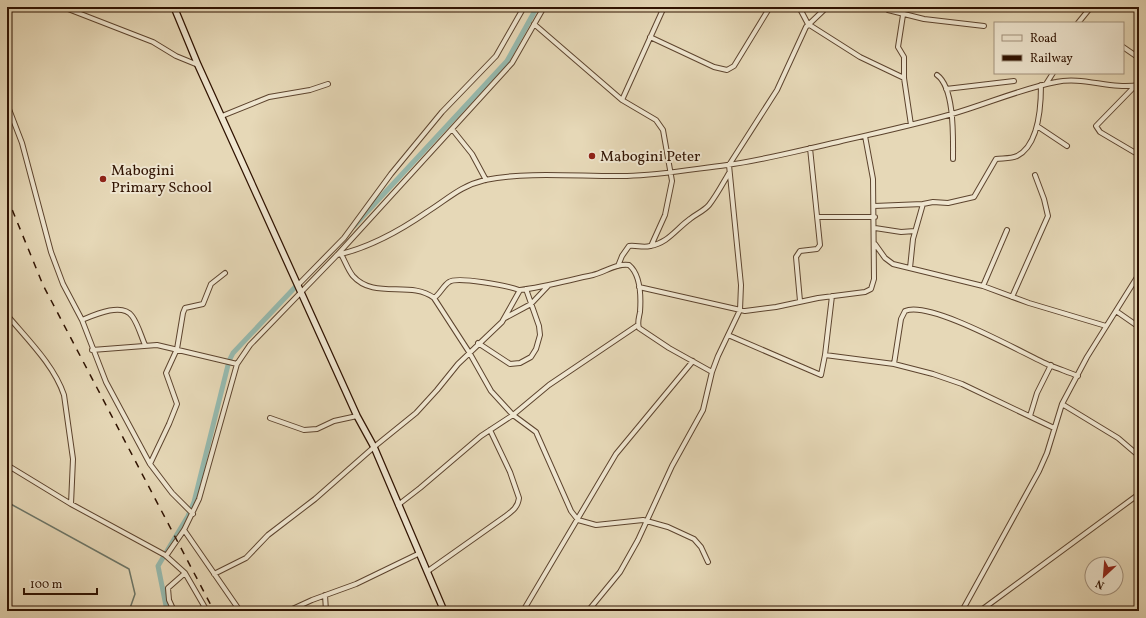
<svg xmlns="http://www.w3.org/2000/svg" width="1146" height="618" font-family="Vollkorn,serif">
	<rect width="100%" height="100%" fill="#e6d8b7"/>
	<filter id="stains"><feTurbulence type="fractalNoise" baseFrequency=".005" numOctaves="4"/><feColorMatrix values="0 0 0 0 .2 0 0 0 0 .09 0 0 0 0 .02 0 0 0 .5 -.17"/></filter>
	<radialGradient id="worn" r=".72"><stop offset=".6" stop-color="#630" stop-opacity="0"/><stop offset="1" stop-color="#630" stop-opacity=".3"/></radialGradient>
	<g fill="none" stroke-linecap="round" stroke-linejoin="round">
		<path stroke="#6d7769" stroke-width="1.5" d="M7 502 129 569 135 594 129 611"/>
		<path stroke="#96baaf" stroke-width="5" d="M354 226 507 61 537 7
			M167 611 158 566 188 516 194 502 229 361 233 353 300 282"/>
		<g stroke="#5d442e" stroke-width="6">
			<path id="street" d="M55 7 68 9 153 42 176 56 198 65
				M799 7 808 24 860 57 904 78
				M886 7 888 10 924 19 984 26
				M903 15 898 47 904 57V78L911 125
				M1078 23 1091 7
				M534 24 622 100 656 120 663 130 672 181 665 215 651 246
				M650 37 714 67 727 70 734 66 770 7
				M1123 47 1139 58
				M937 75C955 88 953 139 953 159
				M1046 84 1053 73
				M946 89 1014 81
				M1139 89 1135 86 1096 126 1100 132 1139 155
				M622 100 664 7
				M7 104 22 143 51 252 63 284 82 320 106 382 150 464 172 493 193 514
				M222 116 269 97 310 90 328 84
				M1037 126 1067 146
				M452 129 472 154 486 180
				M874 206 923 204
				M818 217H875
				M875 228 901 232 915 231
				M875 244 885 258 893 264 983 286 1029 303 1106 326
				M341 254C345 261 348 270 353 276 374 300 411 280 434 298L469 352 491 391 513 415 536 432 571 511 578 520 596 525 643 520 668 527 694 539 701 547 708 562
				M337 255C368 248 401 230 427 212 448 199 460 186 485 180 529 171 582 177 627 176 660 175 694 169 727 165 764 160 801 150 838 142 876 133 914 125 952 114 987 104 1020 89 1056 82 1083 76 1111 90 1139 85
				M618 266 622 256 629 246C636 245 643 248 650 246 668 243 676 229 690 219 696 214 704 211 709 205 717 195 723 183 729 173
				M910 268 913 239 923 204 933 202 948 203 974 197 996 159C1002 158 1011 159 1017 156 1039 145 1041 106 1041 85
				M298 285 344 238 391 174 442 112 496 56 524 7
				M983 286 1007 230
				M639 287 745 311 776 307 818 298 865 292 871 289 874 279 873 179 865 136
				M1012 297 1048 216 1044 199 1035 175
				M434 298C440 294 443 286 449 282 457 276 509 286 519 290
				M800 301 796 257 800 251 817 249 820 245 810 148
				M1116 311 1139 327
				M7 315C27 339 54 365 64 395L73 459 71 504
				M505 318 531 304 548 286
				M82 320C94 315 122 302 132 316 138 324 141 336 145 345
				M728 335 821 375 825 355 832 296
				M478 343 510 364 520 363 531 357 536 349 540 335 539 326 526 289
				M92 350 157 345 237 364
				M825 355 894 364 933 374 962 384 1054 428
				M894 364 901 319 905 311C930 300 1022 353 1049 365 1059 369 1068 372 1078 376
				M1062 404 1118 438 1139 456
				M1030 416 1037 393 1051 365
				M270 418 304 430 317 429 334 421 357 416
				M150 464 169 424 177 404 166 373 177 349 183 313 185 308 203 304 211 284 225 273
				M7 465 71 504 165 555 185 573 207 611
				M398 505 420 488 481 436 513 415 549 385 638 325
				M184 530 240 611
				M166 556 184 530 199 499 237 364 250 345 337 255 512 63 544 7
				M428 571 503 518C511 512 518 508 519 498L510 472 490 430
				M214 574 246 558 268 535 315 499 374 447 416 413 437 390 458 364 502 322 520 290C545 287 569 280 593 275 605 272 617 263 629 265 641 275 641 298 640 312 639 318 637 322 639 328L669 348 712 372
				M325 595 326 611
				M174 611 169 600 168 588 185 573
				M288 611 312 600 356 584 420 553
				M523 611 616 454 693 361
				M588 611 620 572 638 540 672 466 703 410 712 372 718 356 740 310 741 285 729 165 777 90 806 27 827 7
				M962 611 1039 471 1047 453 1062 404 1087 357 1139 274
				M980 611 1139 494"/>
		</g>
		<g stroke="#2f1201" stroke-width="8">
			<path id="secondary" d="M174 7 198 65 357 416 374 447 444 611"/>
		</g>
		<use href="#street" stroke="#efe6d0" stroke-width="4"/>
		<use href="#secondary" stroke="#efe6d0" stroke-width="5.5"/>
		<path stroke="#2f1201" stroke-width="1.5" stroke-dasharray="7 7" stroke-linecap="butt" d="M7 197 43 285 214 611"/>
	</g>
	<g fill="#8f2418" stroke="#efe6d0" stroke-width="1.5">
		<circle cx="592" cy="156" r="4"/>
		<circle cx="103" cy="179" r="4"/>
	</g>
	<g text-anchor="middle" stroke-width="4" stroke-linejoin="round" paint-order="stroke">
		<g font-size="15" fill="#2f1201" stroke="#efe6d0" text-anchor="start">
			<text x="600" y="161">Mabogini Peter</text>
			<text x="111" y="175">Mabogini<tspan x="111" dy="17">Primary School</tspan></text>
		</g>
	</g>
	<rect width="1146" height="618" fill="none" stroke="#e6d8b7" stroke-width="24"/>
	<rect x="8" y="8" width="1130" height="602" fill="none" stroke="#2f1201" stroke-width="2"/>
	<rect x="12" y="12" width="1122" height="594" fill="none" stroke="#2f1201"/>
	<rect x="994" y="22" width="130" height="52" fill="#efe6d0" stroke="#a2917d"/>
	<rect x="1002" y="35" width="20" height="6" fill="#efe6d0" stroke="#a2917d"/>
	<text x="1030" y="42" font-size="12" fill="#2f1201">Road</text>
	<rect x="1002" y="55" width="20" height="6" fill="#2f1201" stroke="#a2917d"/>
	<text x="1030" y="62" font-size="12" fill="#2f1201">Railway</text>
	<g transform="translate(1104 576) rotate(206)"><circle r="19" fill="#efe6d0" stroke="#a2917d"/>
	<path d="M0-3L7 15L0 10L-7 15Z" fill="#8f2418"/>
	<text y="-6" font-size="11" font-weight="bold" text-anchor="middle" fill="#2f1201">N</text>
	</g>
	<path d="M24 588v6h73v-6" fill="none" stroke="#2f1201" stroke-width="2"/>
	<text x="30" y="588" font-size="12" fill="#2f1201" stroke="#efe6d0" stroke-width="3" paint-order="stroke">100 m</text>
	<rect width="100%" height="100%" filter="url(#stains)"/>
	<rect width="100%" height="100%" fill="url(#worn)"/>
</svg>
